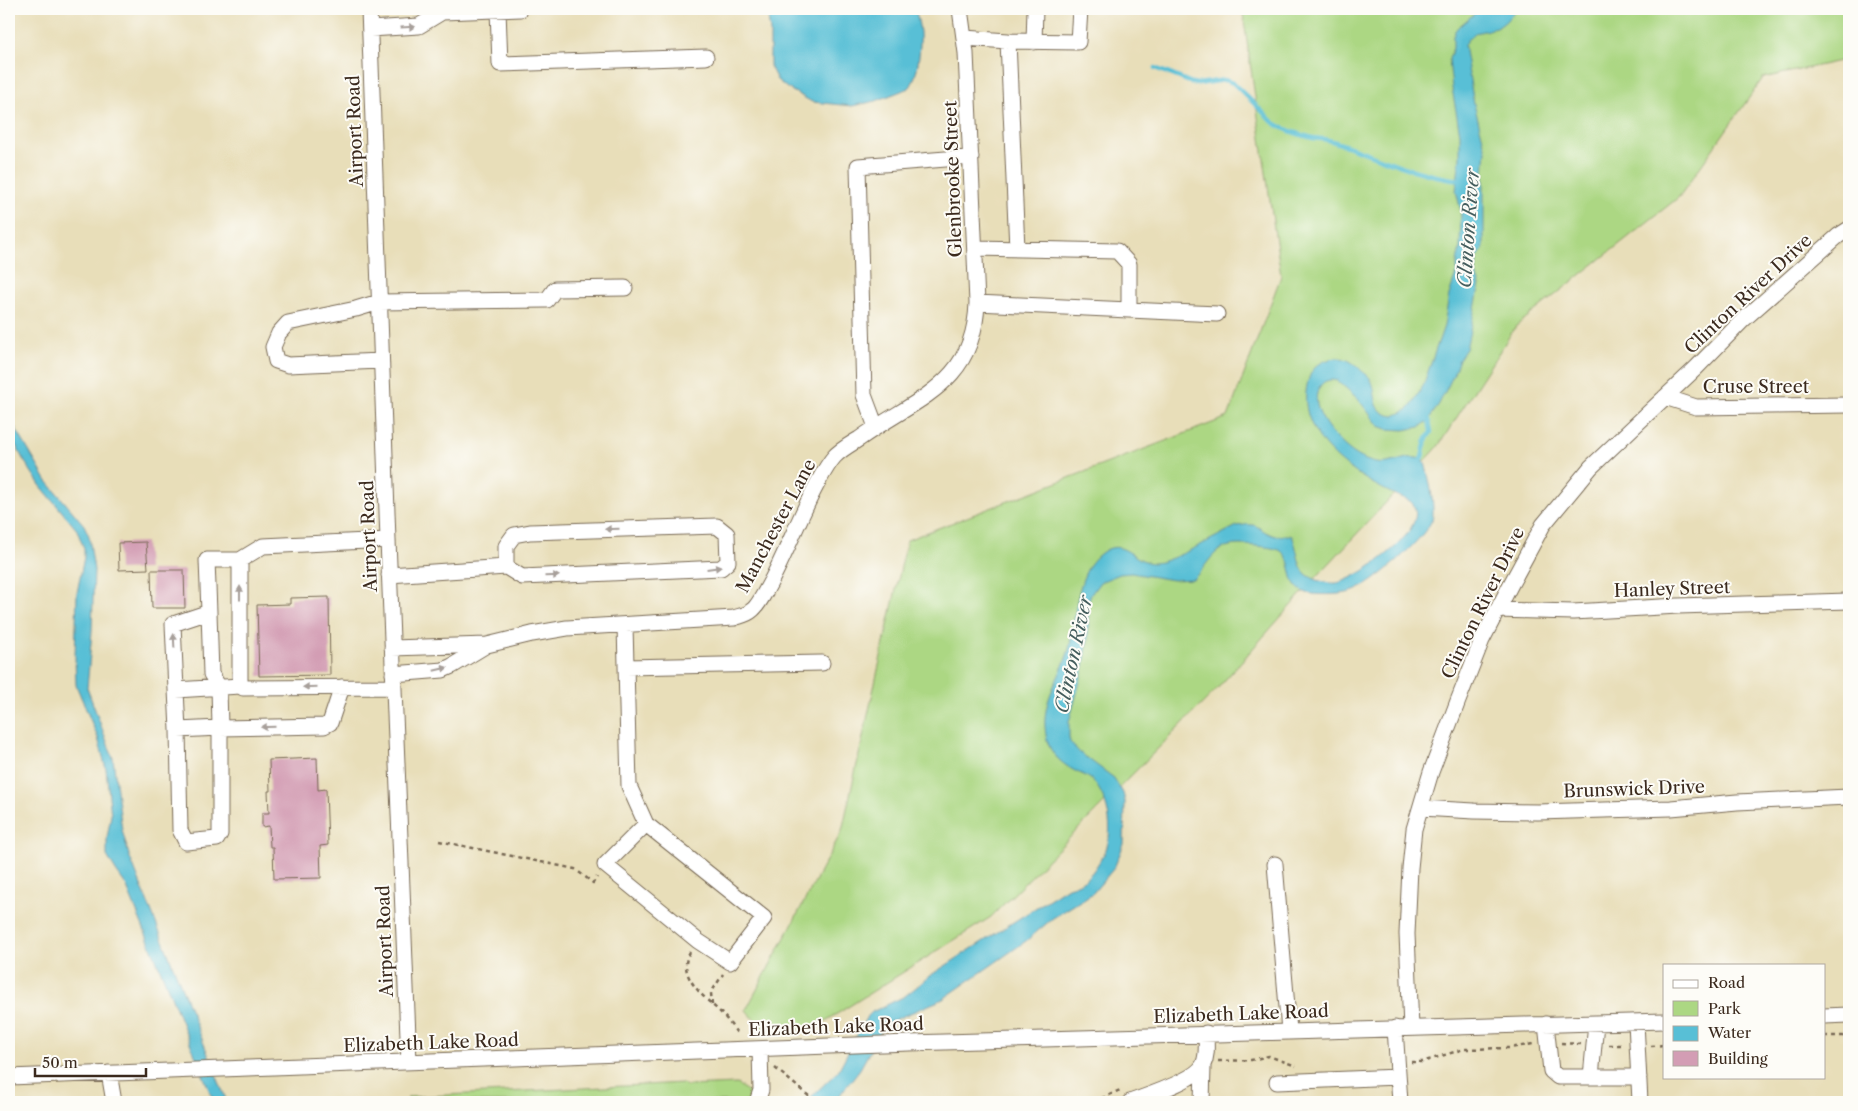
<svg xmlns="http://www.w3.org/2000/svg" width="1858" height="1111" font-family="'Libre Caslon Text',serif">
	<rect width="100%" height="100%" fill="#fdfcf7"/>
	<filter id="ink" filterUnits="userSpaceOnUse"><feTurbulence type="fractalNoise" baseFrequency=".02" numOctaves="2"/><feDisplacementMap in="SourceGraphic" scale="10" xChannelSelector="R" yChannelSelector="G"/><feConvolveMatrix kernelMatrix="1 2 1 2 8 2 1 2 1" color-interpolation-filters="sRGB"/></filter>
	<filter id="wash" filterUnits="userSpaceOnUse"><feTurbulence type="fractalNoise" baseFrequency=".0096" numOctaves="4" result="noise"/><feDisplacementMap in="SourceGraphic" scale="20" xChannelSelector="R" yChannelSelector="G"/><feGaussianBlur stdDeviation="1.12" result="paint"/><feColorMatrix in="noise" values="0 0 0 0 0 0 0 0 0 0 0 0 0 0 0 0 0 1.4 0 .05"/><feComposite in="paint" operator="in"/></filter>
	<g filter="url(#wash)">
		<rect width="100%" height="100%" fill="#e8deb9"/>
		<path fill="#acd783" stroke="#748050" d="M1247 9H1849V59L1763 78 1679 197 1516 326 1437 448 1310 584 1217 689 991 917 813 1029H763L746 1010 842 831 907 540 1228 417 1281 276 1243 14Z
			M683 1083 686 1086 737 1084 763 1102H408V1097Z"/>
		<path fill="#58bfd6" stroke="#4a747a" d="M767 9H915C917 16 919 24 920 32 921 45 918 79 909 88L876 101 852 106 812 102 787 88 777 80 770 66V32Z
			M1480 9H1517L1505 22 1497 28 1475 33 1467 40 1464 45 1474 104 1486 151 1484 174V243L1483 249 1477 258 1476 274 1480 285 1466 349 1459 359 1453 376 1439 404 1428 421 1420 427 1404 430 1387 429 1379 426 1358 399 1338 381C1330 379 1323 380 1319 388 1307 409 1338 443 1355 454 1364 460 1376 465 1387 463 1401 461 1409 454 1424 460 1428 471 1436 509 1432 520 1424 539 1373 585 1354 591 1343 595 1324 595 1312 594 1283 590 1297 563 1281 551 1276 547 1247 545 1239 545 1212 545 1210 564 1193 579L1173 580 1131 573 1120 574 1100 582 1092 593 1089 599 1088 640 1084 667 1069 722V737L1070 742 1079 752 1114 778 1123 793 1125 801 1124 844 1114 868 1093 893 1053 918 1026 941 943 999 887 1023 881 1031 860 1069 839 1096 832 1102H806L838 1071 866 1018 872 1012 905 996 934 973 1068 887C1085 883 1092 874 1101 859 1116 838 1110 800 1093 781 1089 777 1082 774 1077 772 1063 765 1051 755 1047 740 1038 703 1060 681 1069 649 1076 620 1075 573 1100 554 1123 535 1133 563 1154 563 1173 562 1218 535 1237 526 1260 522 1255 528 1272 535 1279 538 1285 533 1292 536 1297 546 1298 566 1305 573 1312 580 1328 584 1337 583 1359 579 1437 526 1410 501 1363 483 1289 438 1309 378 1313 365 1326 358 1339 358 1346 358 1354 363 1359 368 1362 372 1367 374 1370 378 1379 392 1369 413 1394 416L1409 409 1423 386 1444 326 1449 295 1457 271V262L1460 248 1461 211 1456 191 1460 157V134L1452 88 1449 59 1453 48V36L1456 29Z
			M9 417 46 480 84 525 89 536 94 570 92 631 87 688 113 758 122 830 129 855 227 1102H214L126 885 116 871 107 856V838L111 815 106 769 98 738 76 685 75 657 77 593 84 557V549L77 530 40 485 23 459 9 432Z"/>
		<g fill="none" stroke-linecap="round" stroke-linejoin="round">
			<path stroke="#58bfd6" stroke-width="4.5" d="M1155 68 1192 83 1198 84 1225 80 1233 83 1274 123C1285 130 1300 135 1313 138 1319 139 1326 139 1332 141 1377 155 1413 175 1461 180
				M1419 464 1422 457 1426 440 1431 432 1428 415"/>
		</g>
		<g id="blocks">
			<path fill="#d39db4" d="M146 542 148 569 119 570 118 543Z
				M151 570H184L185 608H152Z
				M329 597 330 675 259 676 257 605 290 604V598Z
				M317 758 318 790 326 789 328 845 320 846 321 878 274 879 273 847H270L269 826 262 827V813H269L268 791H270L269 760Z"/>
		</g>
	</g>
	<g filter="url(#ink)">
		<use href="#blocks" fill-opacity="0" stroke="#786954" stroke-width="1"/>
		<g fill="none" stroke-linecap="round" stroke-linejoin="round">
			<g stroke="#786954" stroke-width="17">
				<path id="minor" d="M369 9 388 540 409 1062
					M434 9 442 12 521 9
					M498 10 500 64 706 57
					M370 29 419 26 442 12
					M964 38 1008 41 1017 249
					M1008 41 1078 42 1080 9
					M1034 42 1035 9
					M975 248 1117 251 1129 264V310L977 303
					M1129 310 1217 314
					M381 361 288 365 276 361 273 347 279 333 288 323 356 309 379 302 547 300 555 289 625 288
					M1665 397 1696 407 1849 405
					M876 427 864 395 858 166 971 157
					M388 540 263 546 240 560V686L243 688 393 687
					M389 575 506 567 522 577 721 568 728 562 727 534 717 526 530 532 514 535 506 546V567
					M1497 610 1573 612 1678 606 1849 601
					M209 612 211 674 219 687 220 728 178 730 176 690 240 686
					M625 625 629 786 646 824 764 918 730 962 698 941 605 865 646 824
					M392 648 487 645 532 634 567 628 734 618C739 616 747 615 751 611 758 607 766 590 770 583 787 551 799 518 816 486 821 477 827 465 834 457 840 450 851 444 859 439 915 398 974 386 977 303L966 53 960 9
					M626 667 822 663
					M393 674 443 670 452 666 485 646
					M176 690 173 624 209 612 207 560H240
					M178 730 180 830 186 842 217 839 220 834V728L324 726 330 723 342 687
					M1421 808 1474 811 1538 812 1671 808 1737 802 1849 797
					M1275 864 1289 1031
					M1824 1016 1849 1015
					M1636 1022 1640 1102
					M1546 1024 1551 1071 1558 1077H1639
					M1395 1028 1400 1102
					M1411 1028 1407 934 1410 868 1414 829 1431 772 1458 701 1482 640 1511 584 1543 525 1591 467 1696 368 1742 321 1838 236 1849 229
					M109 1073 114 1102
					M9 1077 909 1043 1664 1021
					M1591 1077 1596 1023
					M1277 1082 1398 1077
					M757 1102 761 1090 760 1049
					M1130 1102C1146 1096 1196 1080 1203 1065 1208 1055 1206 1044 1206 1033
					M1202 1102 1203 1067"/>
			</g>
			<path stroke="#786954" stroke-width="2.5" stroke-dasharray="4 4" stroke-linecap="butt" d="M439 841 575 869 593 883 597 877
				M690 952C674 977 710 1001 724 1016 729 1022 733 1028 738 1034
				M712 1005 711 993 723 974
				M1824 1036H1849
				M1561 1043 1581 1044
				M1609 1045H1623
				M1651 1046 1664 1045
				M1218 1061 1251 1060 1269 1056 1296 1066
				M1411 1062H1422L1464 1049 1510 1048 1533 1044
				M775 1068 816 1102
				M1094 1102 1120 1090"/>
			<use href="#minor" stroke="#fff" stroke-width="15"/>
		</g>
		<defs><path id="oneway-solid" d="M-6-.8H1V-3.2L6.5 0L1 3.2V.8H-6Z" transform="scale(1.25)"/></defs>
		<g fill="#a79f9a">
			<use href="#oneway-solid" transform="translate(408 27) rotate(-3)"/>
			<use href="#oneway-solid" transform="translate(612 529) rotate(178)"/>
			<use href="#oneway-solid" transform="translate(714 568) rotate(-7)"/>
			<use href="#oneway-solid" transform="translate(552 576) rotate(-2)"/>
			<use href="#oneway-solid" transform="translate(240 593) rotate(-90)"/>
			<use href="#oneway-solid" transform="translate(174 641) rotate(-93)"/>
			<use href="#oneway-solid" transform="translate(441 669) rotate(-13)"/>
			<use href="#oneway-solid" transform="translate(310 687) rotate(179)"/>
			<use href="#oneway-solid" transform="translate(268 727) rotate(179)"/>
		</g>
	</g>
	<g text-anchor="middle" stroke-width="4" stroke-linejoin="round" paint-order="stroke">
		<g font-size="18" fill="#3b2a1e" stroke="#fdfcf7">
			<text transform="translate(355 131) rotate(-92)" y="6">Airport Road</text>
			<text transform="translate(953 179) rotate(-92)" y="6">Glenbrooke Street</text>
			<text transform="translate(1748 294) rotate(-43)" y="6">Clinton River Drive</text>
			<text x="1756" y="393">Cruse Street</text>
			<text transform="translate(776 526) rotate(-62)" y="6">Manchester Lane</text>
			<text transform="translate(369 536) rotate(-92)" y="6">Airport Road</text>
			<text transform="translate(1672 589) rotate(-2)" y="6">Hanley Street</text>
			<text transform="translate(1483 603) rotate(-64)" y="6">Clinton River Drive</text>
			<text transform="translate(1634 789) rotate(-2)" y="6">Brunswick Drive</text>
			<text transform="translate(385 941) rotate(-92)" y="6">Airport Road</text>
			<text transform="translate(1241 1014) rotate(-2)" y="6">Elizabeth Lake Road</text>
			<text transform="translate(836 1027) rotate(-2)" y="6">Elizabeth Lake Road</text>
			<text transform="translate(431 1043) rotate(-2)" y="6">Elizabeth Lake Road</text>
		</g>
		<g font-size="19" font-style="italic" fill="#455e5e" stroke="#fdfcf7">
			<text transform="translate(1468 228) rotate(-86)" y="7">Clinton River</text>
			<text transform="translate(1073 654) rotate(-78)" y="7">Clinton River</text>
		</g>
	</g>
	<rect width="1858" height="1111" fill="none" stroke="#fdfcf7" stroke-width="30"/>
	<rect x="1663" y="964" width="162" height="115" fill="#fdfcf7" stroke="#afa8a0"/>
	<rect x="1673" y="980" width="25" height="8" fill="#ffffff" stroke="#afa8a0"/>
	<text x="1708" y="988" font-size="15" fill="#3b2a1e">Road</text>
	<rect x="1673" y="1001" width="25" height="15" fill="#acd783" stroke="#afa8a0"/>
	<text x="1708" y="1014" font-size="15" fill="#3b2a1e">Park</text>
	<rect x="1673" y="1026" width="25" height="15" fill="#58bfd6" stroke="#afa8a0"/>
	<text x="1708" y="1038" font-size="15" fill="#3b2a1e">Water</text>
	<rect x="1673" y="1051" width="25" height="15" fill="#d39db4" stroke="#afa8a0"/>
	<text x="1708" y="1064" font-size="15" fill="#3b2a1e">Building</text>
	<path d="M35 1068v8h111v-8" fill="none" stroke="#3b2a1e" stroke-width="2.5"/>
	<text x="42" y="1068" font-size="15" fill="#3b2a1e" stroke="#fdfcf7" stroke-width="4" paint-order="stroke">50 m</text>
</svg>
